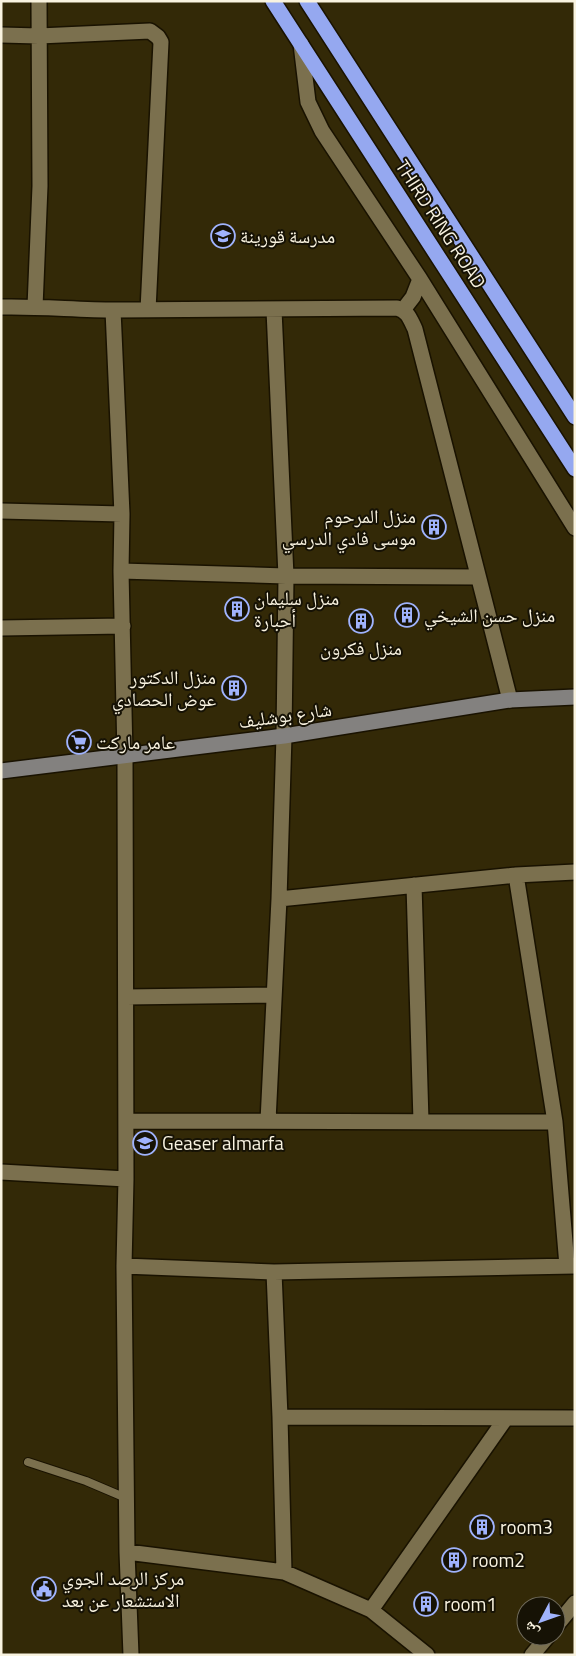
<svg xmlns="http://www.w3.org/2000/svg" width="576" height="1656" font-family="'Titillium Web','Noto Naskh Arabic',sans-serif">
	<rect width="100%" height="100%" fill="#332907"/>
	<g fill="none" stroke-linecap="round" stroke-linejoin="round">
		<g stroke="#191200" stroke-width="10">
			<path id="lane" d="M28 1462 86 1481 126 1498"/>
		</g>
		<g stroke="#191200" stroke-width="18">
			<path id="street" d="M1 35 39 36 150 31 158 37 161 42 148 310
				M301 44 308 102 322 131 420 279 575 528
				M1 307C39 306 77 310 115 310 209 310 303 309 397 308 408 311 410 319 415 329L510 700
				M35 307 40 186 39 1
				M113 310 122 514 121 571 125 756 126 1179 124 1266 127 1552 131 1655
				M403 310 413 297 420 279
				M1 511 122 514
				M121 571 286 576 478 577
				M1 628 123 626
				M516 875 555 1122 567 1266
				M414 885 421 1121
				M279 899 516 875 575 872
				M126 997 274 995
				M126 1121 555 1122
				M268 1121 279 899 284 736 286 576 274 310
				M1 1172 126 1179
				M124 1266 274 1272 575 1266
				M274 1272 280 1417 284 1572
				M280 1417 575 1418
				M127 1552 284 1572 371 1610 427 1655
				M371 1610 506 1418
				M556 1626 575 1603
				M532 1655 548 1636"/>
		</g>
		<g stroke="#191200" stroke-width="18">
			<path id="secondary" d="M1 771 284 736 510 700 575 697"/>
		</g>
		<g stroke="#191200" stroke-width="18">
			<path id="highway" d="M273 1 575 469
				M307 1 575 417"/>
		</g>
		<use href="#lane" stroke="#7b704e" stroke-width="8"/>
		<use href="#street" stroke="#7b704e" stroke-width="15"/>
		<use href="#secondary" stroke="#83817f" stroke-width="15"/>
		<use href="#highway" stroke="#95a8f0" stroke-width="15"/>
	</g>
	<defs>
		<g id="school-ring" transform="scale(1.25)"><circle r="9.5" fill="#161205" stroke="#a0b3fd" stroke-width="1.5"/><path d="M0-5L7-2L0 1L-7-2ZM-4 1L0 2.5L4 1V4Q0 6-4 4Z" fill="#a0b3fd"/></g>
		<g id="building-ring" transform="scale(1.25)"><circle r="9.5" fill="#161205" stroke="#a0b3fd" stroke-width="1.5"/><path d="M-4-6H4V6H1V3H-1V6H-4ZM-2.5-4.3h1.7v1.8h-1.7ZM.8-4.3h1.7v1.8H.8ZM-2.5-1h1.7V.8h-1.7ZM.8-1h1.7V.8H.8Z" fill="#a0b3fd"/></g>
		<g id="supermarket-ring" transform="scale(1.25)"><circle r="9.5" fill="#161205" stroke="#a0b3fd" stroke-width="1.5"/><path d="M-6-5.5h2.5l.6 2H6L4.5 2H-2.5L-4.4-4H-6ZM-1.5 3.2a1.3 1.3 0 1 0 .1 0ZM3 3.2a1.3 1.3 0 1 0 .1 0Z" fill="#a0b3fd"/></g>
		<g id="civic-ring" transform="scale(1.25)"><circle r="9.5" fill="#161205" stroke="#a0b3fd" stroke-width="1.5"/><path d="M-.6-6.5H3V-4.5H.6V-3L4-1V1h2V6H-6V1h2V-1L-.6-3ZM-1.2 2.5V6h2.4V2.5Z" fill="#a0b3fd"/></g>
	</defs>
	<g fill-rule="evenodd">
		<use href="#school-ring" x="223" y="236"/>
		<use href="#building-ring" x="434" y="527"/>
		<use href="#building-ring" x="237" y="609"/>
		<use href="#building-ring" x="407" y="615"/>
		<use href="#building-ring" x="361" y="621"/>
		<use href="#building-ring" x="234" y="688"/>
		<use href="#supermarket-ring" x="79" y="742"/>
		<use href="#school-ring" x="145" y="1143"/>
		<use href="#building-ring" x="482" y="1527"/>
		<use href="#building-ring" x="454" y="1560"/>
		<use href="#civic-ring" x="44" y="1589"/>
		<use href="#building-ring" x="426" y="1604"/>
	</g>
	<g text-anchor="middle" stroke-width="4" stroke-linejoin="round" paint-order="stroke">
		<g font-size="19" fill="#f9f3e0" stroke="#161205">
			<text transform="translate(441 224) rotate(57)" y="7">THIRD RING ROAD</text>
			<text transform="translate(285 715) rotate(-8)" y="7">شارع بوشليف</text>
		</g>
		<g font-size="19" fill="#f9f3e0" stroke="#161205" text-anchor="start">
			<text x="240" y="243">مدرسة قورينة</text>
			<text x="416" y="523" text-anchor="end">منزل المرحوم<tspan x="416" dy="22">موسى فادي الدرسي</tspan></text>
			<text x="254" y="605">منزل سليمان<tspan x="254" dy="22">أحبارة</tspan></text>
			<text x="424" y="622">منزل حسن الشيخي</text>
			<text x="361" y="655" text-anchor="middle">منزل فكرون</text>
			<text x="216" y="684" text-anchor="end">منزل الدكتور<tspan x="216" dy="22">عوض الحصادي</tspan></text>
			<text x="96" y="749">عامر ماركت</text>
			<text x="162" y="1150">Geaser almarfa</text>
			<text x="500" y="1534">room3</text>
			<text x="472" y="1567">room2</text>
			<text x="62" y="1585">مركز الرصد الجوي<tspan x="62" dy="22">الاستشعار عن بعد</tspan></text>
			<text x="444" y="1611">room1</text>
		</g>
	</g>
	<rect width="576" height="1656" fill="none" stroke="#f9f3e0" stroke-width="5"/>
	<g transform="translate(541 1621) rotate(229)"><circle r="24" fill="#161205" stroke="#716c5d"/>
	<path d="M0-4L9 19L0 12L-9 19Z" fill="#a0b3fd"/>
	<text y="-8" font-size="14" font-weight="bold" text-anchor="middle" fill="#f9f3e0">ش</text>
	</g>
</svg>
